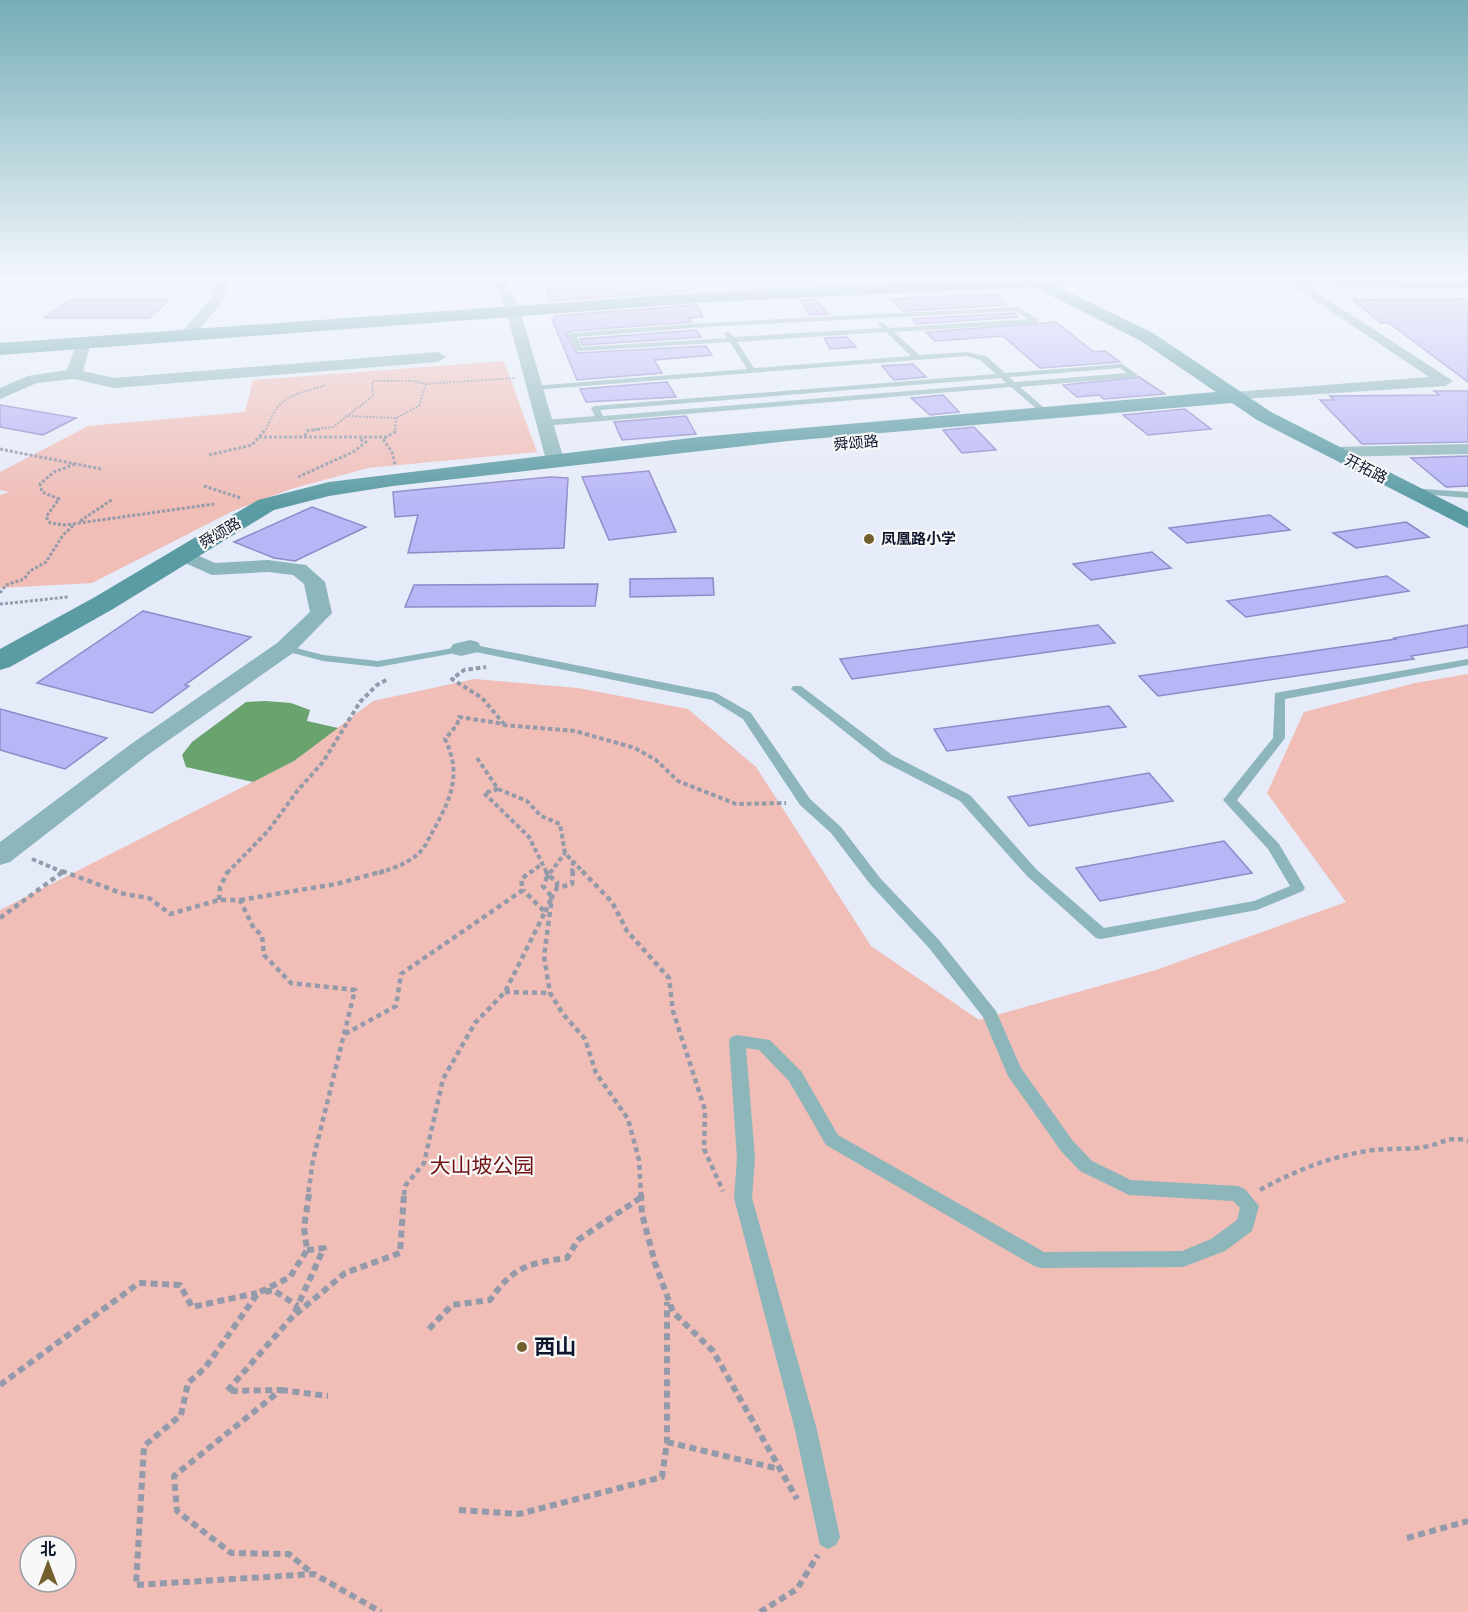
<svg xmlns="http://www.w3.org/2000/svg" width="1468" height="1612" font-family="'Archivo Narrow','Noto Sans SC',sans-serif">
	<rect width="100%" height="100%" fill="#e5ebf8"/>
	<path fill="#f0bdb7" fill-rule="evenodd" d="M504 361 537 452 368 468 291 489 233 511 92 583 0 588V495L9 492 0 490V472L88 426 245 412 253 380Z
		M1468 674V1612H0V910L294 761 373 701 474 679 578 688 688 709 756 767 871 946 979 1020 1156 970 1346 902 1267 793 1304 712 1415 683ZM30 1546H66V1582H30Z"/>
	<path fill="#6aa36e" d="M266 701 291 703 310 710 307 721 338 728 294 761 253 782 186 767 182 755 192 742 246 702Z"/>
	<path fill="#b9b6f7" stroke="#8e8ac9" stroke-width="1.5" d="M545 280H684L690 291 550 301Z
		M996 294 1006 305 903 311 891 299Z
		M815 299 828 314 810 315 801 300Z
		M1468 299V382L1389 323H1381L1353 300Z
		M70 300H169L149 318H44Z
		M697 305 703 317 689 318 691 322 572 331 566 334 577 353 706 346 712 355 654 360 662 373 577 380 552 319H555L554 316Z
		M1014 313 1018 317 917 324 912 319Z
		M1056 322 1094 352 1105 351 1120 362 1040 368 1003 336 935 341 926 332Z
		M696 330 701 337 583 345 580 339Z
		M847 337 856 347 830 349 824 338Z
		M913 364 926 377 894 380 882 366Z
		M1139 377 1165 394 1104 399 1099 395 1077 397 1063 385Z
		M667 382 676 397 586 402 580 389Z
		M1434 391H1468V442L1362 444 1320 400H1334L1330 396 1439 395Z
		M943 395 959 412 930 415 911 398Z
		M0 405 76 418 43 435 0 427Z
		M1185 409 1211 429 1148 435 1123 415Z
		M686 416 696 434 622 440 614 422Z
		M974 427 996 450 962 453 943 430Z
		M1468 456V486L1446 487 1411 458Z
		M649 471 676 532 609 540 582 477Z
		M550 477 568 478 564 548 408 553 418 515 395 517 393 492Z
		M312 507 366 527 295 561 274 558 234 542Z
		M1270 515 1290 530 1187 543 1169 528Z
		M1406 522 1429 537 1356 548 1333 533Z
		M1152 552 1171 568 1091 580 1073 564Z
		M1387 576 1409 591 1246 617 1227 601Z
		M713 578 714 595 630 597V579Z
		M598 584 595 606 405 607 414 585Z
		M143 611 251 637 185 685 189 686 152 713 37 683Z
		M1098 625 1115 643 852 679 840 659Z
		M1468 625V647L1411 656 1414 659 1158 696 1139 676 1396 639 1394 638Z
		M1109 706 1126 727 947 751 934 729Z
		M0 709 107 738 65 769 0 750Z
		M1149 773 1173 801 1029 826 1008 797Z
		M1224 841 1252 873 1100 901 1076 868Z"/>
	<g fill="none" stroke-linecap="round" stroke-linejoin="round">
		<path stroke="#939aaa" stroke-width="2" stroke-dasharray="2 1.5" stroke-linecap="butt" d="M373 381H413L426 384 515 378
			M345 416 396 418 419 406 426 384
			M266 430C279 394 292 396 326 385
			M311 430 333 427 373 396 372 382
			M395 430 396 418"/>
		<path stroke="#939aaa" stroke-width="3" stroke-dasharray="3 2" stroke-linecap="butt" d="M305 436 307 431 321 429
			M259 437H386
			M0 449 101 469
			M209 455 252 445 266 429
			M75 464 54 472 40 484 42 492 59 499 46 517 50 523 65 525 214 504
			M395 464 392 452 383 439 395 432V429
			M298 477 353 452 366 442 359 439
			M204 486 241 498
			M80 521 113 499
			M0 593 6 585 24 579 30 571 46 562 63 535 74 525
			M0 604 68 597"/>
		<path stroke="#939aaa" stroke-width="4" stroke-dasharray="4.5 3" stroke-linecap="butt" d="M503 725 575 731 635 748 656 760 678 781 736 804 786 803
			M477 758 498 789 527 801 541 816 560 824 565 853 584 873
			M498 789 484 793 529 837 547 873
			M32 859 65 873
			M62 873 64 871
			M227 873 268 831 298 790 323 762 360 702 377 685 388 679
			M379 873C397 867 417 860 426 844 446 806 465 781 445 739L457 725 459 717 504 724 482 698 452 679 464 670 486 667
			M530 873 543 863
			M550 873 565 853
			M572 873 573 861"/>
		<path stroke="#939aaa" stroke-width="4.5" stroke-dasharray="5 4" stroke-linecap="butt" d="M62 871 124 894 149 898 170 914 219 900H240L254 929 262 935 264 955 291 983 355 990 313 1160 308 1195
			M546 871 548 875 551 871
			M573 871 572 884 557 888 552 897 544 956 550 993 563 1014 585 1039 596 1073 628 1119 639 1160 641 1195
			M582 871 612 902 627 931 669 978 673 1011 705 1110 704 1149 723 1191
			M219 900 220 887 228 871
			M240 900 336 884 384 871
			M545 912 552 897 543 886 548 875 557 882V888
			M0 918 64 871
			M505 992 550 993
			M345 1034 396 1006 401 974 523 890 521 879 532 871
			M1260 1190C1296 1170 1332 1156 1373 1150 1390 1148 1407 1150 1424 1147 1443 1144 1447 1135 1468 1141
			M404 1195 405 1186 424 1163 443 1079 475 1023 505 992 545 912 523 890"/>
		<path stroke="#939aaa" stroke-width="6" stroke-dasharray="7 4.5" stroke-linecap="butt" d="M309 1194 304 1228 307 1250 290 1277 258 1293 205 1368 188 1383 181 1415 144 1446 136 1585 314 1574 381 1612
			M641 1194 642 1214 655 1263 673 1312 713 1351 797 1499
			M307 1250 324 1248 293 1316 227 1391 281 1390 174 1476 177 1511 231 1553 289 1554 313 1574
			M265 1292 273 1290 298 1306
			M296 1314 345 1273 400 1253 404 1194
			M429 1329 452 1305 490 1300C513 1267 528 1263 567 1258L578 1240 640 1198
			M0 1385 139 1283 180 1285 192 1307 257 1293
			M281 1390 328 1396
			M667 1442 779 1469
			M459 1510 519 1514 662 1477 667 1442V1302
			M1407 1538 1468 1521
			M760 1612 797 1589 818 1555"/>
		<path fill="#8db6bb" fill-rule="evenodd" d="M1018 307 1038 319V323L894 332 919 355 967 352 986 356 1005 373 1122 364 1138 375 1134 377 1020 387 1049 412V416L1046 417 1011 387 543 426 539 423 543 420 595 416 591 408 595 406 996 374 980 360 967 356 533 390 529 388 533 386 747 369 730 342 580 351H577L568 335 572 333 705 323ZM1016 311 1028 319 890 328 882 322 878 324 882 328 734 337 728 331 724 333 727 338 582 347 577 337 705 327ZM886 332 911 356 754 368 737 342ZM1120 368 1127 373 1015 382 1009 377ZM1001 378 1006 383 603 416 600 410Z
			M1411 488 1468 492V498L1408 493V489Z
			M470 644 716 693 751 713 810 799 841 827 880 878 939 940 996 1011 1021 1068 1073 1141 1092 1161 1131 1180 1238 1186 1245 1189 1259 1206 1252 1231 1225 1251 1183 1267 1041 1268 1034 1266 826 1145 789 1081 759 1050 746 1048 755 1158 752 1198 817 1430 840 1537 836 1545 828 1549 820 1545 795 1430 734 1198 737 1158 729 1041 731 1037 737 1035 770 1040 801 1071 838 1135 1044 1252 1182 1251 1211 1239 1237 1220 1240 1208 1233 1201 1129 1195 1080 1171 1061 1151 1008 1076 983 1017 929 948 870 884 831 833 800 805 743 719 712 700 466 650 461 652 378 667 323 661 281 650 279 648 285 645 323 655 378 661 465 646Z
			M1468 659V665L1285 699V738L1237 800 1279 844 1305 888 1303 891 1257 910 1101 939 1096 938 1027 876 960 801 882 761 791 689 793 686H801L892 755 970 795 1037 870 1104 928 1254 901 1290 886 1268 849 1223 800 1273 738 1275 693Z"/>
		<path fill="#8db6bb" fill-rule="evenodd" d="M217 280H230L225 299 192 338H182L180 335 182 332 211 298Z
			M493 280H506L520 310 564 460 561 464 555 465 546 460 506 310Z
			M1284 280H1298L1453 381 1445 386 1227 400 1225 397 1227 394 1233 392 1429 377Z
			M84 339 91 343 83 371 114 378 438 352 446 357 438 362 114 388 74 379 37 383 0 399V388L28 376 67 370 77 343Z
			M1468 444V454L1334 457 1325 452 1334 447Z
			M183 549 215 563 268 560 306 565 325 582 332 613 293 653 149 754 10 862 0 865V842L131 744 277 643 310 612 304 584 293 575 268 572 212 575 176 559 173 555 176 551Z
			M470 640 478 642 481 647 478 652 461 656 453 654 450 649 453 644Z"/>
		<path fill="#5b9ba4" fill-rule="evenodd" d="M970 280H1100L1092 285 1056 286 1153 333 1271 412 1468 512V528L1257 420 1232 403 788 441 393 486 329 496 274 510 113 609 10 667 0 670V649L95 597 258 500 329 482 699 437 1216 392 1141 341 1034 287 709 302 0 355V343L709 292Z
			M1272 280H1468V289L1280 285Z"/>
	</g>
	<linearGradient id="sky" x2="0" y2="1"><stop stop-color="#75adb7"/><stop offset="0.55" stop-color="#f3f6fc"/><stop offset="1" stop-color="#f3f6fc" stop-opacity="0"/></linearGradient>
	<rect width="1468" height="506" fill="url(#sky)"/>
	<g fill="#735e2d" stroke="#f8f8f8" stroke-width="2">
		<circle cx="869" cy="539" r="6"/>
		<circle cx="522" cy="1347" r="6"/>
	</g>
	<g text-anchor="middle" stroke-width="4.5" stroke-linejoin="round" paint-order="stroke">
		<g font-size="15" fill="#0d162c" stroke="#f8f8f8">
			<text transform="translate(856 443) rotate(-5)" y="5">舜颂路</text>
			<text transform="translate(1366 469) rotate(27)" y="5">开拓路</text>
			<text transform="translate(220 533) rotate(-31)" y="5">舜颂路</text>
		</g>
		<g font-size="15" font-weight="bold" fill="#0d162c" stroke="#f8f8f8" text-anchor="start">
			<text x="881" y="544">凤凰路小学</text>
		</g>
		<g font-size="21" fill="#6f1112" stroke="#f8f8f8">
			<text x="482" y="1173">大山坡公园</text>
		</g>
		<g font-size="21" font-weight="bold" fill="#0d162c" stroke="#f8f8f8" text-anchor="start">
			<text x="534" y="1354">西山</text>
		</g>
	</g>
	<g transform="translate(48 1564)"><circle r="28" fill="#f8f8f8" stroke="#9a9ea6" stroke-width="1.5"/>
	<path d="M0-4.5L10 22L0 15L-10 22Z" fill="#735e2d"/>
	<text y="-9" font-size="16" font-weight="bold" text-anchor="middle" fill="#0d162c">北</text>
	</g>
</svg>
